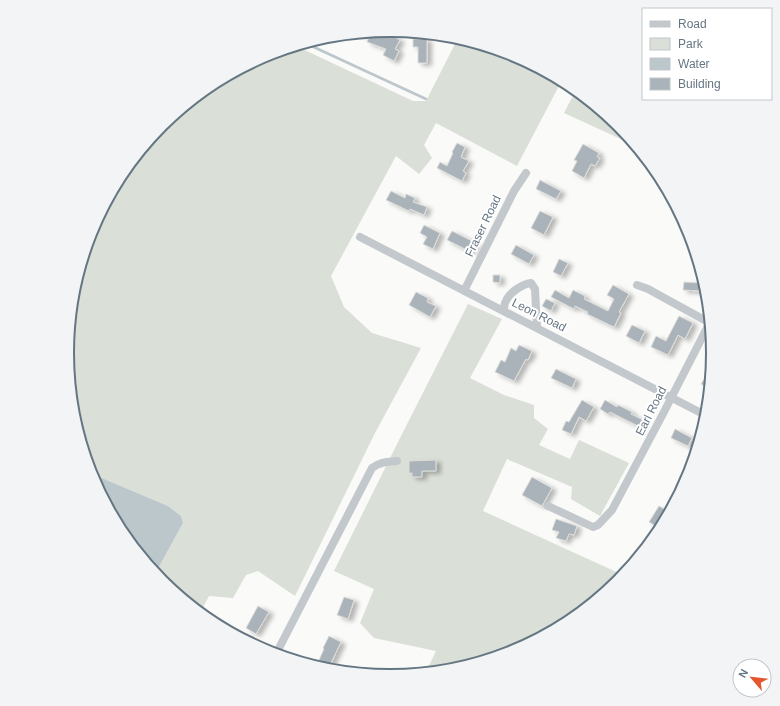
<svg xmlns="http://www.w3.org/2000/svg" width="780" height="706" font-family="Helvetica,sans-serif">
	<defs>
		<filter id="shadow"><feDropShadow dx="4.5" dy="2.5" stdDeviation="2" flood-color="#0004"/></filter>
	</defs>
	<rect width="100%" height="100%" fill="#fafaf8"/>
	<path fill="#dadfd7" d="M458 38 514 55 562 80 517 166 436 123 424 145 432 158 419 174 396 156 331 276 344 307 372 333 421 348 375 433 295 596 258 571 246 575 233 598 209 596 200 613 161 581 155 574 183 523 181 516 168 506 90 473 73 416 67 353 73 290 92 229 122 173 162 124 211 84 267 55 296 46 413 101H426Z
		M576 90 619 125 636 146 564 113Z
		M468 304 502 319 470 378 504 395 534 405V418L548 429 539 445 570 459 579 440 629 463 600 516 571 499 572 487 507 459 483 511 623 575 618 582 569 622 513 651 453 670 426 672 436 651 374 638 360 623 374 589 334 571 398 442Z"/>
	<path fill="#bbc7cb" d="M90 473 168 506 181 516 183 523 155 574 121 532Z"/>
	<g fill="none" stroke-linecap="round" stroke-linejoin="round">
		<path stroke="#bbc7cb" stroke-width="2.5" d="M305 43 426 99"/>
	</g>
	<path fill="#aab3b9" stroke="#dcdcda" filter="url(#shadow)" d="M383 31 400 40 395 49 399 51 394 61 383 55 386 49 367 42 369 37 358 33Z
		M413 39H427V63H418V47H413Z
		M457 143 465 147 461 157 469 161 463 171 466 173 462 181 437 168 440 162 447 166 453 153 452 152Z
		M583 144 599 153 597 157 600 158 595 166 591 164 584 178 572 171 577 161 574 160Z
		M540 180 561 191 556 199 536 189Z
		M391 191 405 198 406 194 415 198 413 202 427 207 424 215 410 209 409 211 386 200Z
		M540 211 553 217 544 235 531 228Z
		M424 225 440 233 433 249 423 244 427 237 420 233Z
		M452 231 476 243 471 252 447 240Z
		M516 245 534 255 529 264 511 254Z
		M559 259 568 263 561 276 553 272Z
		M493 275H500V283L493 282Z
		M684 282 701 283V291L683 290Z
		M613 285 629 294 619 312 621 313 614 327 587 314 588 312 575 306 574 309 551 297 555 290 569 298 573 290 585 296 584 299 608 311 614 299 607 295Z
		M416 292 428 298 427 302 436 306 430 317 409 305Z
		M546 299 555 303 551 311 542 306Z
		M679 316 693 323 685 339 678 335 668 355 651 347 656 336 666 341Z
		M632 325 645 331 639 343 626 336Z
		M519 345 532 351 528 360 526 359 514 381 495 372 501 360 505 362 511 348 516 351Z
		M712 367 709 389 701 384Z
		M556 369 576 379 572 388 551 378Z
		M582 400 594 407 586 421 579 417 571 434 562 430 566 421 569 422Z
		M605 400 617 407 618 405 632 412 631 414 643 420 640 427 610 412 608 414 600 409Z
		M675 429 692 438 688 446 671 438Z
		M436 460V471H422V477H412V473H409V461Z
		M532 477 552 488 542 506 522 495Z
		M659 506 666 510 657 527 649 522Z
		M556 519 577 526 574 535 569 534 566 541 556 538 559 532 552 530Z
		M344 597 354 600 348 619 337 615Z
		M258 606 269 612 256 634 246 628Z
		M329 636 341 642 330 665 319 660 324 649 323 648Z"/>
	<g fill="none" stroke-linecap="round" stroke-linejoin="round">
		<path stroke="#c3c8cc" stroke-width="8" d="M360 237 707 416
			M637 285 648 289 710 323
			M464 291 514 191 526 173
			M504 311C504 308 504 304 506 301 509 293 522 284 531 283L535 289 537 328
			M548 506 593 527 598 525 612 510 665 410 710 322
			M276 654 372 468C380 462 387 462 397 461"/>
	</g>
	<g text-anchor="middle" stroke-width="4" stroke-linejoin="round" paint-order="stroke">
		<g font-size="12" fill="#657683" stroke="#fff">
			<text transform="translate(483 226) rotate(-64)" y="4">Fraser Road</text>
			<text transform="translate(539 315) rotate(27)" y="4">Leon Road</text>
			<text transform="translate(651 411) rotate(-63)" y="4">Earl Road</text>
		</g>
	</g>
	<path d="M0 0H780V706H0ZM74 353a316 316 0 1 1 632 0a316 316 0 1 1-632 0Z" fill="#f3f4f5" fill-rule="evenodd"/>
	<path fill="none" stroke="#657683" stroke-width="2" d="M74 353a316 316 0 1 1 632 0a316 316 0 1 1-632 0Z"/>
	<rect x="642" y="8" width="130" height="92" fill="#ffffff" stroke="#c1c8cd"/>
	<rect x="650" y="21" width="20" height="6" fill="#c3c8cc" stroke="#c1c8cd"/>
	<text x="678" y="28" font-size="12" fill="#657683">Road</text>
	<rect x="650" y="38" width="20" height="12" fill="#dadfd7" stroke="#c1c8cd"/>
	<text x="678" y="48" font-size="12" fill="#657683">Park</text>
	<rect x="650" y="58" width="20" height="12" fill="#bbc7cb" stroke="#c1c8cd"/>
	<text x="678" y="68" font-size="12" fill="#657683">Water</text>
	<rect x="650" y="78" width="20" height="12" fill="#aab3b9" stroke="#c1c8cd"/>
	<text x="678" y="88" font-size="12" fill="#657683">Building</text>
	<g transform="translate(752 678) rotate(298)"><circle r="19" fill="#ffffff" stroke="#c1c8cd"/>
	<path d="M0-3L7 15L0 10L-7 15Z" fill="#e4572e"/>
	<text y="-6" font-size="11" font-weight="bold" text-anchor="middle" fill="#657683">N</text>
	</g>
</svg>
